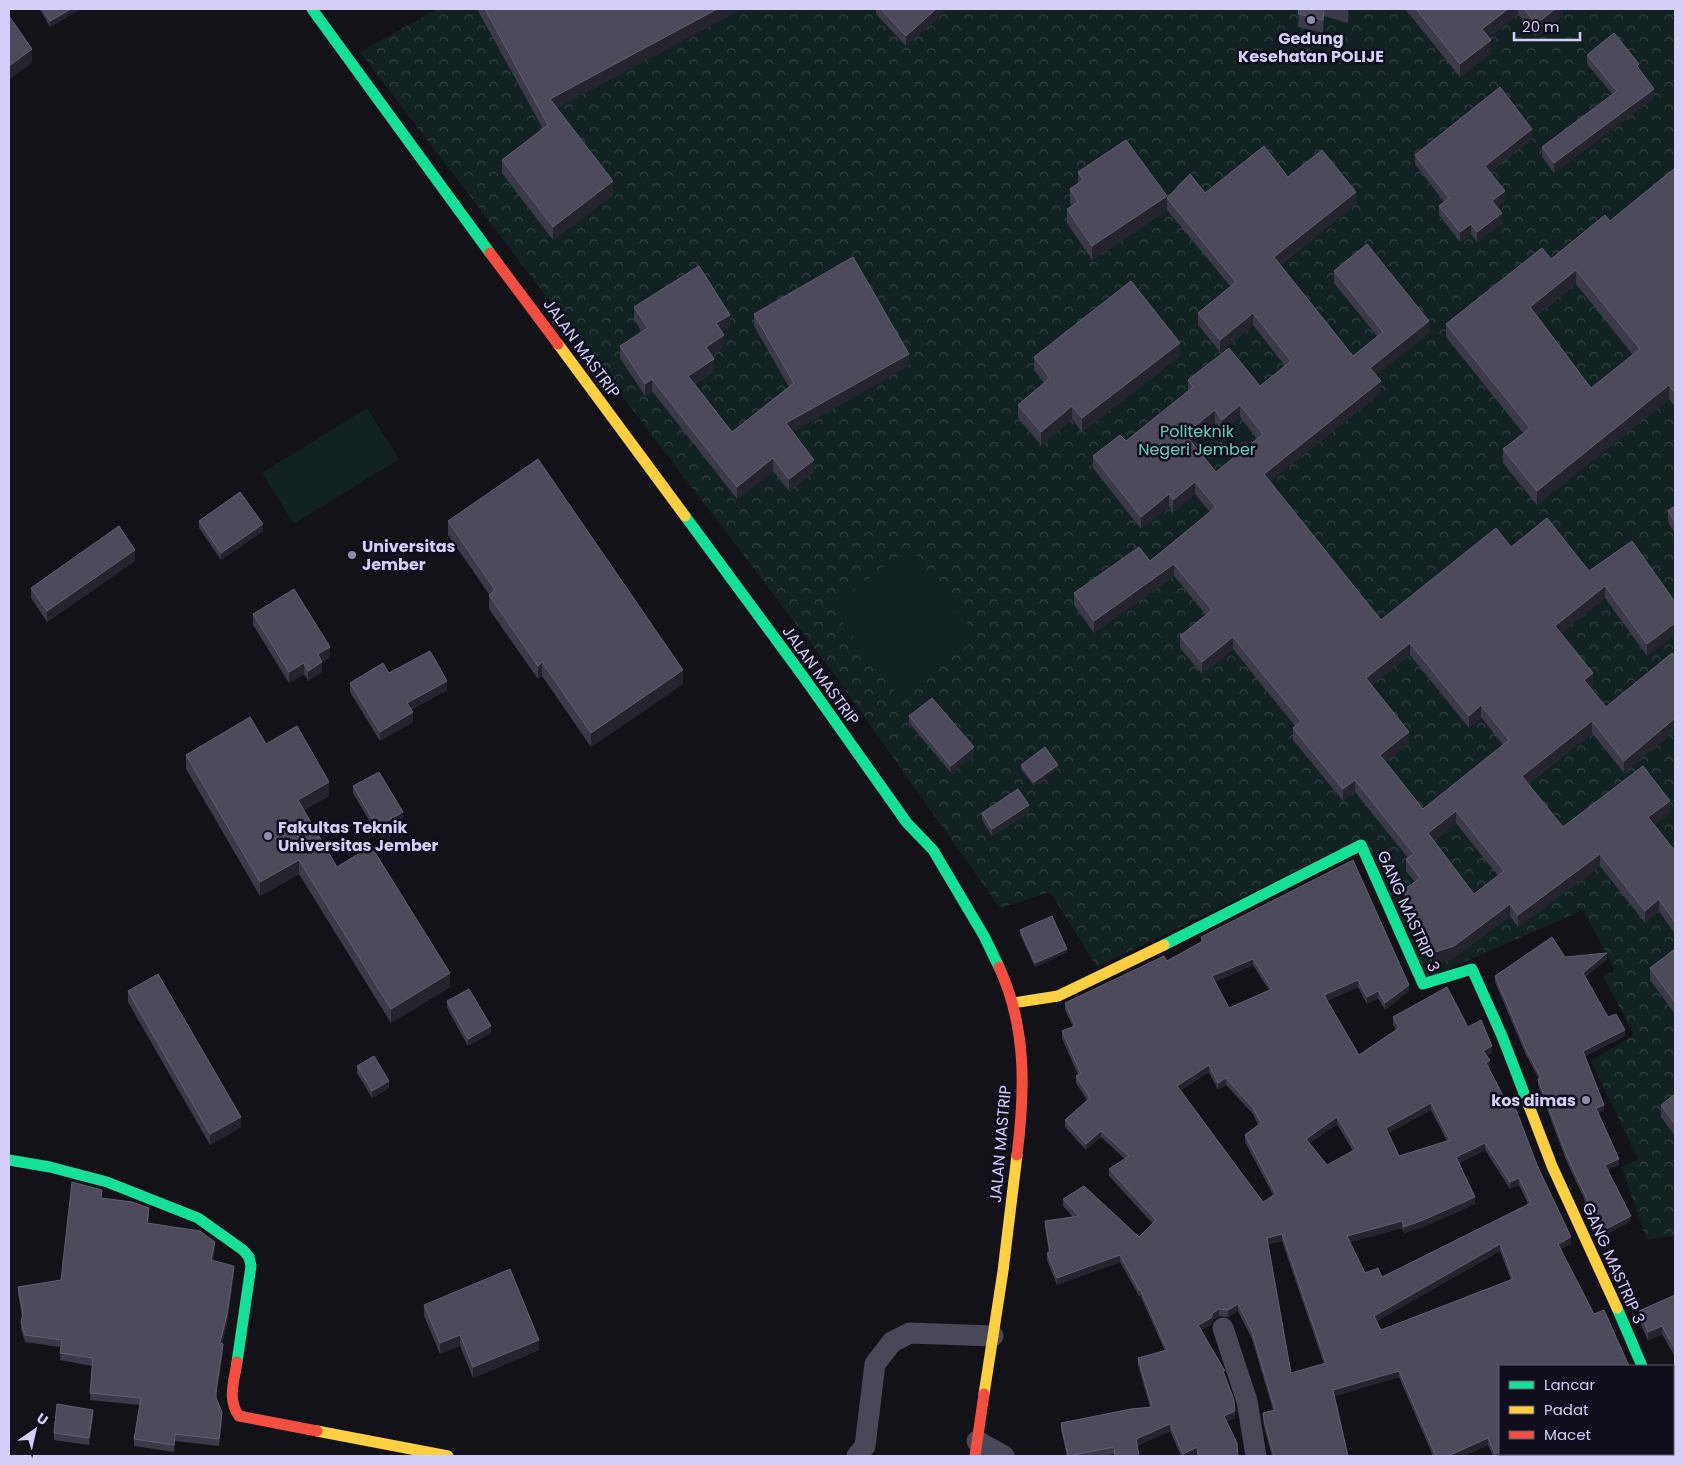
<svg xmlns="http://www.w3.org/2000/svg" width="1684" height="1465" font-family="Poppins,sans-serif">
	<defs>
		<pattern id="park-crowns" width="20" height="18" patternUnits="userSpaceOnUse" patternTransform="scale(1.25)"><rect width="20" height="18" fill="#122222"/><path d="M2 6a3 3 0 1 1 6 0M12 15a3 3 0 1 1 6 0" fill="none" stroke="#344143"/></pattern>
	</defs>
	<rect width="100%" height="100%" fill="#121218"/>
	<path fill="url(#park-crowns)" d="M437 9H1675V1236L1647 1240 1621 1167 1638 1159 1591 1061 1634 1035 1603 976 1615 970 1583 910 1423 980 1362 839 1097 967 1050 892 1000 908 831 670 360 52Z"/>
	<path fill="#122222" d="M367 408 399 459 294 524 262 473Z
		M910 547 978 637 899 697 831 607Z"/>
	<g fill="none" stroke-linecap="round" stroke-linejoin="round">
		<path stroke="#484858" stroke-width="21" d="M1223 1328 1247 1401 1256 1456
			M1673 1406 1675 1404
			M977 1441 1004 1456
			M857 1456 865 1446 875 1364 892 1342 910 1333 993 1336
			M1573 1456 1580 1454"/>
		<path stroke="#16e098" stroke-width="11" d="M312 9 490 253
			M685 516 805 679 907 823 933 850 984 936 999 967
			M1164 945 1361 845 1423 984 1472 969 1502 1036 1529 1106
			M9 1160 50 1167 107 1182 198 1218 243 1250 249 1257 251 1266 237 1362
			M1617 1308 1642 1366"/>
		<path stroke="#ffcf43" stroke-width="11" d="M558 344 685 516
			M1013 1003 1058 996 1164 945
			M1529 1106 1552 1166 1617 1308
			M984 1394 1003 1271 1017 1155
			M317 1431 448 1456"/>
		<path stroke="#f24e42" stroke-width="11" d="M490 253 558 344
			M999 967C1027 1028 1025 1091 1017 1155
			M237 1362C234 1382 227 1399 239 1416L317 1431
			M975 1456 984 1394"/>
	</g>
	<path fill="#3c3a48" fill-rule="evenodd" d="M40 9H81L50 27 40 10Z
		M477 9H741L557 108 613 195 553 240 502 173V160L543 129Z
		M876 9H947L906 46 876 14Z
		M1299 9H1349L1348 23 1324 16 1323 33 1298 27Z
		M1405 9H1563V16L1536 37 1518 14 1489 37 1491 53 1460 77Z
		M1587 55 1639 69 1654 98 1554 173 1542 157V147L1613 95 1587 64Z
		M1532 139 1490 172 1505 200 1497 207 1502 223 1477 242 1471 234 1460 242 1439 215V206L1444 202 1415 164V155Z
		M1675 168V407L1669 399 1537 505 1503 463V449L1523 433 1446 337V324L1551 259 1610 221ZM1576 284 1633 355 1591 388 1537 315Z
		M1078 172 1167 198 1205 193 1288 177 1356 204 1280 265 1353 356 1377 336 1334 283V271L1429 333 1376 375 1381 393 1270 481 1381 620 1511 547 1589 571 1675 602 1647 656 1605 598 1561 633 1593 685 1590 688 1606 707 1675 656V730L1624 773 1592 733 1528 784 1563 827 1670 813 1654 825 1675 851V934L1659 911 1645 923 1600 866 1518 927 1510 916 1454 958 1432 965 1404 902V890L1415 882 1406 871V859L1408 858 1355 792 1343 801 1293 740V728L1295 726 1233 649 1202 674 1180 648V636L1206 615 1174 576 1094 633 1074 605V593L1150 561 1210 512 1195 494 1173 512 1169 506 1141 529 1093 468V456L1126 441 1188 392V380L1260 386 1285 366 1253 325 1220 352 1198 325V313L1231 287 1167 210 1092 260 1067 223V209L1072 206 1070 203V189L1078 184ZM1240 417 1257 439 1216 472 1191 441 1215 422 1222 432ZM1410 655 1469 728 1481 717 1503 745 1423 809 1386 762 1409 744 1372 685ZM1456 823 1498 876 1474 894 1434 841Z
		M634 307 730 327 722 332 724 347 712 355 714 371 695 384 732 432 789 387 754 326V314L909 366 792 432 814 472 789 491 773 471 737 499 652 391 645 396 620 358V346L642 332 634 319Z
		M1180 356 1082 432 1072 419 1041 445 1018 418V405L1044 383 1034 370V357Z
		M1675 506V533L1668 522V511Z
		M199 521 263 531 221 560 199 528Z
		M448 521 683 684 591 747 542 676 538 679 489 609V594L448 535Z
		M135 561 47 622 31 598V588Z
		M253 614 330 658 322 662V672L308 681 304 674 289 683 253 625Z
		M389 673 447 690 411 710 413 722 380 741 350 692V683Z
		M909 716 974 755 951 773 909 723Z
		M266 744 329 796 304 810 337 867 450 987 391 1023 299 874 260 896 186 769V755Z
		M1021 765 1058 768 1034 786 1021 769Z
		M353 786 403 819 377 834 353 793Z
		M1029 812 992 836 982 820V813Z
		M1020 930 1067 952 1035 967 1020 934Z
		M1201 937 1409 991 1385 1010 1378 998 1367 1004 1358 987 1327 1001 1359 1055 1396 1030 1393 1024V1017L1468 1027 1492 1053 1487 1056 1490 1067 1489 1068 1537 1165 1571 1244 1561 1249 1500 1454H1514L1508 1456H1493L1488 1445 1463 1456H1433L1399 1377 1334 1396 1348 1456H1272L1265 1431 1263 1420V1413L1273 1410 1252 1339 1238 1311 1228 1317 1219 1316 1213 1320 1211 1325 1201 1330 1225 1375 1235 1418 1226 1422 1238 1456H1197V1454L1192 1456H1181L1170 1431 1137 1446 1139 1456H1114V1454L1101 1456H1067L1061 1430V1423L1150 1407 1138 1365V1358L1165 1351 1140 1295 1139 1296 1120 1262 1057 1285 1047 1260V1253H1049L1045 1227V1221L1073 1217 1063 1206V1199L1139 1237 1153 1224 1109 1176V1169L1125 1159 1101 1137 1086 1150 1065 1127V1120L1087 1100 1076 1083V1076L1078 1075 1062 1038V1031L1073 1027 1065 1010V1003L1167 961 1201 942ZM1253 965 1269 990 1229 1008 1215 982ZM1209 1072 1218 1090 1226 1085 1253 1114 1258 1125 1245 1135V1142L1273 1195 1263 1202 1181 1090ZM1431 1110 1447 1141 1399 1156 1388 1133ZM1337 1124 1353 1151 1327 1165 1309 1143ZM1485 1150 1510 1189 1519 1185 1528 1204 1382 1277 1365 1273 1350 1242 1402 1228 1404 1233 1423 1227 1475 1204 1459 1163ZM1282 1241 1324 1364 1291 1373 1268 1244ZM1500 1251 1511 1280 1381 1330 1377 1321Z
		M1675 949V1014L1650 980V968Z
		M1565 957 1607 959 1585 977 1608 1017 1625 1036 1585 1056 1604 1111 1598 1113 1619 1165 1608 1169 1631 1221 1602 1237 1566 1160 1538 1085V1079H1539L1526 1055 1495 982V976Z
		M128 991 241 1127 210 1145 128 1002Z
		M447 1001 491 1033 468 1046 447 1008Z
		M357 1066 389 1088 372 1098 357 1073Z
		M1675 1094V1136L1661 1117V1105Z
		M102 1198 149 1215 148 1223 215 1249 213 1261 234 1273 227 1323 222 1344 223 1351 216 1395 222 1419 219 1446 175 1441 174 1452 134 1446V1439L140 1405 90 1400 92 1366 60 1360 61 1347 25 1342 21 1329 22 1317 18 1294V1287L61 1280Z
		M1675 1295V1357L1662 1334 1648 1341 1639 1320V1311Z
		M424 1305 539 1350 473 1378 460 1346 440 1354 424 1316Z
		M93 1417 89 1445 54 1440V1433Z"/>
	<path fill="#25232d" d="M71 9H81L50 27V21Z
		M717 9H741L550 112V99Z
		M936 9H947L906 46V36Z
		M1348 9H1349L1348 23Z
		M1508 9H1518V14L1482 43V29Z
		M1555 9H1563V16L1536 37V24Z
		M1491 40V53L1460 77V64Z
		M32 49V63L9 80V66Z
		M1654 89V98L1554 173V163Z
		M1532 129V139L1485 175V166Z
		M613 181V195L553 240V227Z
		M1505 191V200L1492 210V201Z
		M1356 192V204L1274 269V257Z
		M1167 196V210L1092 260V246Z
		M1502 213V223L1477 242V232Z
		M1471 224V234L1460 242V232Z
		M1576 270V284L1530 320V307Z
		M1253 313V325L1220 352V340Z
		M730 315V327L716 336V323Z
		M1429 321V333L1370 380V368Z
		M724 335V347L706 359V347Z
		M1180 343V356L1082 432V418Z
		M909 354V366L786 436V423Z
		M714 359V371L688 388V376Z
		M652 379V391L645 396V384Z
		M1381 381V393L1264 486V474Z
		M1669 385V399L1537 505V491Z
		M1240 405V417L1222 432V420Z
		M1072 406V419L1041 445V432Z
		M1215 410V422L1185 446V434Z
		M773 458V471L737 499V487Z
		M814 460V472L789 491V479Z
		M1195 482V494L1173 512V500Z
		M1169 494V506L1141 529V517Z
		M263 524V531L221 560V553Z
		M135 550V561L47 622V611Z
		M1174 564V576L1094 633V621Z
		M1605 586V598L1555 638V626Z
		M1675 623V635L1647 656V644Z
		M1233 637V649L1202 674V662Z
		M1410 643V655L1366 690V678Z
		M330 647V658L322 662V672L308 681V671L318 654Z
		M542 662V676L538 679V666Z
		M304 663V674L289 683V672Z
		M683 670V684L591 747V733Z
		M1593 673V685L1584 692V680Z
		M447 681V690L407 712V703Z
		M1481 705V717L1469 728V716Z
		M413 712V722L380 741V732Z
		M1675 718V730L1624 773V761Z
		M1592 721V733L1522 788V776Z
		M1409 732V744L1380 767V755Z
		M974 747V755L951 773V766Z
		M10 758V772L9 773V759Z
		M1058 765V768L1034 786V782Z
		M1355 780V792L1343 801V789Z
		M329 782V796L298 813V800Z
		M1670 801V813L1648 829V817Z
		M1029 805V812L992 836V829Z
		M1456 811V823L1428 845V833Z
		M403 812V819L377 834V827Z
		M1600 854V866L1518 927V915Z
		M299 860V874L260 896V882Z
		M1659 899V911L1645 923V911Z
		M1510 904V916L1454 958 1432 965V953Z
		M1067 949V952L1035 967V963Z
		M1607 953V959L1583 978V973Z
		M1253 959V965L1212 983V976Z
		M450 973V987L391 1023V1009Z
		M1358 980V987L1324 1002V995Z
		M1409 985V991L1385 1010V1003Z
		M1378 991V998L1367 1004V997Z
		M491 1026V1033L468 1046V1039Z
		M1625 1030V1036L1583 1057V1051Z
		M1492 1046V1053L1483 1058V1051Z
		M1490 1060V1067L1486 1070V1063Z
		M1209 1065V1072L1177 1092V1086Z
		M1226 1078V1085L1218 1090V1083Z
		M389 1081V1088L372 1098V1091Z
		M1431 1103V1110L1386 1135V1128Z
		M1604 1105V1111L1596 1114V1108Z
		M241 1117V1127L210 1145V1134Z
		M1337 1117V1124L1306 1146V1139Z
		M1101 1131V1137L1086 1150V1144Z
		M1485 1143V1150L1456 1164V1157Z
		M1619 1159V1165L1605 1170V1165Z
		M1519 1178V1185L1510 1189V1182Z
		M1475 1197V1204L1423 1227 1404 1233V1227Z
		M1631 1216V1221L1602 1237V1231Z
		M1402 1221V1228L1347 1243V1236Z
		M1282 1234V1241L1267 1245V1238Z
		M1571 1237V1244L1558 1250V1244Z
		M215 1242V1249L211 1267V1260Z
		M1500 1244V1251L1374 1323V1316Z
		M1120 1255V1262L1057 1285V1278Z
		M234 1266V1273L227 1323 220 1351V1343Z
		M1238 1304V1311L1228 1317V1310Z
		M1219 1309V1316L1213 1320 1211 1325 1198 1332V1325Z
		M1662 1326V1334L1648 1341V1332Z
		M460 1335V1346L440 1354V1343Z
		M539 1340V1350L473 1378V1367Z
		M223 1344V1351L216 1398V1391Z
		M1399 1371V1377L1333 1397V1390Z
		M93 1410V1417L89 1445V1438Z
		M1235 1411V1418L1224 1423V1416Z
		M222 1412V1419L219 1446V1439Z
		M1170 1424V1431L1136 1446V1439Z
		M1488 1438V1445L1463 1456H1448Z
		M1675 1443V1449L1673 1450V1444Z
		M1197 1447V1454L1192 1456H1183V1454Z
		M1500 1452V1454H1514L1508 1456H1495V1454Z"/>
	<path fill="#4d4a5b" stroke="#625f74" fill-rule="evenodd" d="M42 9H71L50 21Z
		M485 9H717L550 99 613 181 553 227 502 160 548 125Z
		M881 9H936L906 36Z
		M1299 9H1324L1323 20 1298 14Z
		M1416 9H1508L1482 29 1491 40 1460 64Z
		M1524 9H1555L1536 24Z
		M9 16 32 49 9 66Z
		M1614 33 1639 64 1637 66 1654 89 1554 163 1542 147 1617 91 1587 55Z
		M1500 87 1532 129 1485 166 1505 191 1492 201 1502 213 1477 232 1471 224 1460 232 1439 206 1449 198 1415 155Z
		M1126 140 1167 196 1092 246 1067 209 1078 202 1070 189 1083 180 1078 172Z
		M1264 146 1288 177 1322 150 1356 192 1274 257 1353 356 1383 332 1334 271 1367 244 1429 321 1370 368 1381 381 1264 474 1381 620 1496 528 1511 547 1547 518 1589 571 1632 541 1675 602V623L1647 644 1605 586 1555 626 1593 673 1584 680 1606 707 1672 653 1675 656V718L1624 761 1592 721 1522 776 1563 827 1643 766 1670 801 1648 817 1675 851V922L1659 899 1645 911 1600 854 1518 915 1510 904 1454 946 1432 953 1404 890 1420 878 1406 859 1414 854 1355 780 1343 789 1293 728 1301 721 1233 637 1202 662 1180 636 1212 610 1174 564 1094 621 1074 593 1139 547 1150 561 1216 507 1195 482 1173 500 1169 494 1141 517 1093 456 1120 435 1126 441 1193 387 1188 380 1229 348 1260 386 1291 361 1253 313 1220 340 1198 313 1236 282 1167 198 1190 174 1205 193ZM1240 405 1263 434 1216 472 1185 434 1215 410 1222 420ZM1410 643 1469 716 1481 705 1509 740 1423 809 1380 755 1409 732 1366 678ZM1456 811 1504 871 1474 894 1428 833Z
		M1675 168V393L1669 385 1537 491 1503 449 1530 428 1446 324 1542 248 1551 259 1605 215 1610 221ZM1576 270 1640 349 1591 388 1530 307Z
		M853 257 909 354 786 423 814 460 789 479 773 458 737 487 652 379 645 384 620 346 648 328 634 307 699 266 730 315 716 323 724 335 706 347 714 359 688 376 732 432 794 383 754 314Z
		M1131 281 1180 343 1082 418 1072 406 1041 432 1018 405 1050 378 1034 357Z
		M538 459 683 670 591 733 542 662 538 666 489 595 495 590 448 521Z
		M240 492 263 524 221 553 199 521Z
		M1675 506V522L1668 511Z
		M119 526 135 550 47 611 31 588Z
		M294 589 330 647 318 654 322 662 308 671 304 663 289 672 253 614Z
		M430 651 447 681 407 703 413 712 380 732 350 683 383 663 389 673Z
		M932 698 974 747 951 766 909 716Z
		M250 717 266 744 297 726 329 782 298 800 337 867 371 846 450 973 391 1009 299 860 260 882 186 755Z
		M1045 747 1058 765 1034 782 1021 765Z
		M379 772 403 812 377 827 353 786Z
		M1018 789 1029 805 992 829 982 813Z
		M1353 860 1409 985 1385 1003 1378 991 1367 997 1358 980 1324 995 1359 1055 1399 1028 1393 1017 1447 987 1468 1027 1481 1020 1492 1046 1483 1051 1490 1060 1486 1063 1510 1109 1515 1107 1537 1165 1571 1237 1558 1244 1594 1314 1604 1310 1629 1366H1500V1452L1495 1454 1488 1438 1448 1456H1436L1399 1371 1333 1390 1348 1456H1274L1265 1424 1263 1413 1275 1410 1252 1332 1238 1304 1228 1310 1219 1309 1213 1313 1211 1318 1198 1325 1225 1371H1223L1234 1400 1235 1411 1224 1416 1237 1443 1238 1456H1198L1197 1447 1183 1454 1170 1424 1136 1439 1139 1456H1115L1114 1447 1068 1456 1061 1423 1131 1409 1152 1407 1138 1358 1167 1350 1140 1289 1139 1290 1120 1255 1057 1278 1047 1253 1050 1252 1045 1221 1079 1216 1063 1199 1084 1186 1139 1237 1156 1220 1109 1169 1129 1156 1101 1131 1086 1144 1065 1120 1090 1098 1076 1076 1081 1074 1062 1031 1075 1026 1065 1003 1164 956 1167 961 1203 941 1201 937ZM1253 959 1272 989 1229 1008 1212 976ZM1209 1065 1218 1083 1226 1078 1253 1108 1261 1123 1245 1135 1276 1194 1263 1202 1177 1086ZM1431 1103 1450 1140 1399 1156 1386 1128ZM1337 1117 1356 1149 1327 1165 1306 1139ZM1485 1143 1510 1182 1519 1178 1531 1203 1382 1277 1378 1268 1365 1273 1347 1236 1402 1221 1404 1227 1423 1220 1475 1197 1456 1157ZM1282 1234 1326 1363 1291 1373 1267 1238ZM1500 1244 1513 1279 1381 1330 1374 1316Z
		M1052 916 1067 949 1035 963 1020 930Z
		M1552 937 1565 957 1607 953 1583 973 1608 1017 1616 1014 1625 1030 1583 1051 1604 1105 1596 1108 1619 1159 1605 1165 1631 1216 1602 1231 1566 1154 1538 1079 1541 1078 1526 1049 1495 976Z
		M1675 949V1002L1650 968Z
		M158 974 241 1117 210 1134 128 991Z
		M469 989 491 1026 468 1039 447 1001Z
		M374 1056 389 1081 372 1091 357 1066Z
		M1675 1094V1124L1661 1105Z
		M72 1182 102 1190 101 1198 132 1202 149 1208 147 1223 200 1231 215 1242 211 1260 234 1266 227 1315 220 1343 223 1344 216 1391V1398L222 1412 219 1439 175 1434 174 1445 134 1439 141 1398 90 1393 93 1358 60 1353 62 1340 25 1335 21 1322 23 1313 18 1287 61 1280Z
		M510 1269 539 1340 473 1367 460 1335 440 1343 424 1305Z
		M1675 1295V1349L1662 1326 1648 1332 1639 1311Z
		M57 1404 93 1410 89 1438 54 1433Z
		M1675 1412V1443L1673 1444V1413Z
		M1645 1454H1672L1673 1456H1642L1645 1455Z"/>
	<g fill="#908daa" stroke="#100e1c" stroke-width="2">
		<circle cx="1311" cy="20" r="5"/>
		<circle cx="352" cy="555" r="5"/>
		<circle cx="268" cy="836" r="5"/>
		<circle cx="1586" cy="1100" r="5"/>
	</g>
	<g text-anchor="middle" stroke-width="5" stroke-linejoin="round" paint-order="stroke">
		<g font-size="16" font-weight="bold" fill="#d4cff9" stroke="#100e1c" text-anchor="start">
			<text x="1311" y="44" text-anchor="middle">Gedung<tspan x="1311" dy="18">Kesehatan POLIJE</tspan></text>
			<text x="362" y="552">Universitas<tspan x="362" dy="18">Jember</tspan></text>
			<text x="278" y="833">Fakultas Teknik<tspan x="278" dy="18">Universitas Jember</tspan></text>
			<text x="1576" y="1106" text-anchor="end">kos dimas</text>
		</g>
		<g font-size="16" fill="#d4cff9" stroke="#100e1c">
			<text transform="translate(582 348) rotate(54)" y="6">JALAN MASTRIP</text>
			<text transform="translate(821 675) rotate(54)" y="6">JALAN MASTRIP</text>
			<text transform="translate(1409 911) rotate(66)" y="6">GANG MASTRIP 3</text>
			<text transform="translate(1000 1144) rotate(-85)" y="6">JALAN MASTRIP</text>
			<text transform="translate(1614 1263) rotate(66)" y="6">GANG MASTRIP 3</text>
		</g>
		<g font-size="16" fill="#66ceb5" stroke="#100e1c">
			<text x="1197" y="437">Politeknik<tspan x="1197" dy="18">Negeri Jember</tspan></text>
		</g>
	</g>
	<rect width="1684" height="1465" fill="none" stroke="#d4cff9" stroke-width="20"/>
	<rect x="1499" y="1365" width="175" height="90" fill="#100e1c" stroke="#5e5b74"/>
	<rect x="1509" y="1381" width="25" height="8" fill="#16e098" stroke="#5e5b74"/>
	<text x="1544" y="1390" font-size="15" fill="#d4cff9">Lancar</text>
	<rect x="1509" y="1406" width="25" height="8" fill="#ffcf43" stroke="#5e5b74"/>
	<text x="1544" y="1415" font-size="15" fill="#d4cff9">Padat</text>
	<rect x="1509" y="1431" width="25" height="8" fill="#f24e42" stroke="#5e5b74"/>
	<text x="1544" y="1440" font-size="15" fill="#d4cff9">Macet</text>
	<g transform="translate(35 1430) rotate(34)" stroke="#100e1c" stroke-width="4" paint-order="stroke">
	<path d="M0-4L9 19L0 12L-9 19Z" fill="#d4cff9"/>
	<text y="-8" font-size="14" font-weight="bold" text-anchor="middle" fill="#d4cff9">U</text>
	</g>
	<path d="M1514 32v8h66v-8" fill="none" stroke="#d4cff9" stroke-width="2.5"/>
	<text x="1522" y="32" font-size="15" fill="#d4cff9" stroke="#100e1c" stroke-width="4" paint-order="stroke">20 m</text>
</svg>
